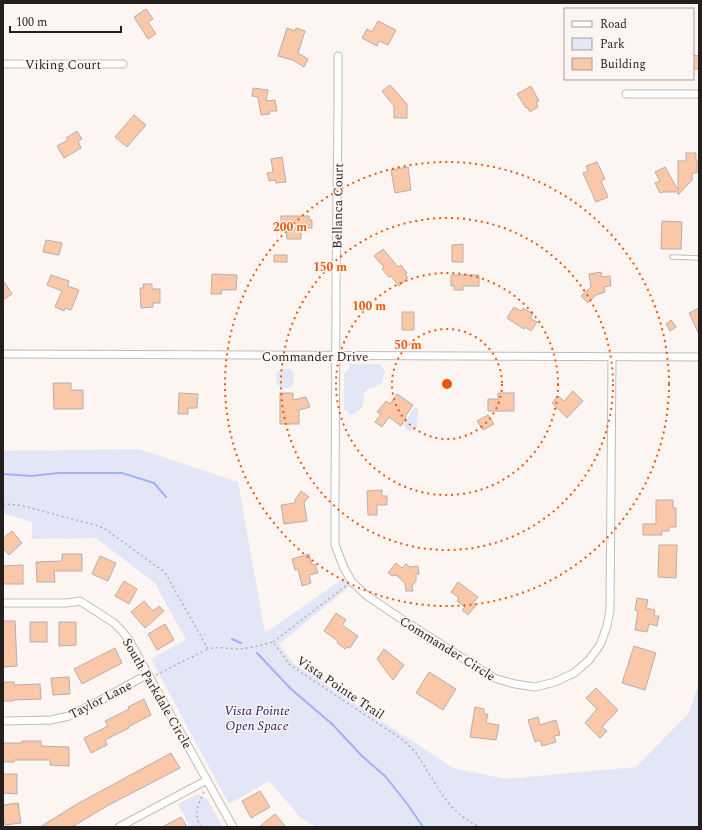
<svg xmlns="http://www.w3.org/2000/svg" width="702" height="830" font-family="Spectral,serif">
	<rect width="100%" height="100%" fill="#fcf5f1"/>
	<path fill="#e2e6f7" d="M350 364H380L385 371 382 383C381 384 379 385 377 386 373 388 369 387 366 391 363 394 364 397 364 400 364 408 357 414 350 415L344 409V374L348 370Z
		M281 369H289L294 372C294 376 295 381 292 385 288 391 278 388 277 382 276 379 276 375 277 372Z
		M414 407 418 409C419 414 417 416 417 420 417 422 418 425 417 427 414 433 408 431 405 428L404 424C408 418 410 413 414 407Z
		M139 449 238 482 265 633 344 578 349 587 279 644 293 663 453 768 505 779 636 767 689 713 699 682V827H317L301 818 269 781 229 804 151 659 186 640 155 583 96 538 32 539V522L3 513V451Z
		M198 794 207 799 222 827H190L178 804Z"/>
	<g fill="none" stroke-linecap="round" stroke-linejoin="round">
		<path stroke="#a2b2f3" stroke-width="2" d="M3 474 31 476 58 473H122L154 483 166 497
			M232 639 241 643
			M257 653 291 689 332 724 362 756 386 777 408 805 423 827"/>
	</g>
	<path fill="#fac7a9" stroke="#b6afaa" d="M146 9 153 19 148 22 156 34 148 39 134 17Z
		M378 21 396 30 388 45 379 41 377 46 362 38 367 29 372 32Z
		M287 28 295 31 296 28 305 31 298 53 308 59 304 67 293 60 278 56Z
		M693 55 699 56V69H693Z
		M390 85 407 104V118H394V106L382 91Z
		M531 86 539 101 536 103 538 107 530 112 527 107 526 108 517 94Z
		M253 88 268 90 266 101 275 100 277 111H269L270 114 261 115 258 97 252 96Z
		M134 115 146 125 127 147 115 137Z
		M77 131 82 139 78 141 81 148 64 158 57 146 68 140 66 138Z
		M686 153H696V160H697V173H692V180L678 195V192H663L660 193 655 183 660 181 655 172 665 167 678 190V161H686Z
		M282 157 286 182 276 183 275 180 269 181 267 173 273 172 271 159Z
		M597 162 605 179 601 181 608 197 596 202 583 173 588 171 586 166Z
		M408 167 411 190 395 193 391 170Z
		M281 216H309V220H312V228H301V239H287L286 223H281Z
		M662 221 682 222 681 249H661Z
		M46 240 62 243 59 255 43 252Z
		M463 244V262H452V245Z
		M383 249 398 267 401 265 407 273 405 274 408 278 399 286 391 276 389 277 382 269 384 267 374 256Z
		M274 255H287V262H274Z
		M601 272 602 277 610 276 611 286 604 287 605 292 596 295 588 303 581 296 591 287 589 274Z
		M212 274 237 275 236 290H222L221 294H211Z
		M51 275 69 281 68 286 79 290 71 310 65 308 64 311 55 307 62 291 47 285Z
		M451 275H479V286H463V290H454V286H451Z
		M3 280 12 294 3 300Z
		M143 284H152V289H160V303H153V307L141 308 140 288H144Z
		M514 307 521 311 523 308 533 314 530 318 537 322 531 331 525 327 524 329 507 318Z
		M699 308V334L689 313Z
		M402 312H414V330H402Z
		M671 320 676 327 670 331 666 324Z
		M53 383H71V390H83V409H54Z
		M573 391 583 401 567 418 552 403 558 396 564 401Z
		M179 393 198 394 197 408H188V414H178Z
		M280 393H293V400L306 397 310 407 299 410V424H280Z
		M498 393H514V411H488V399H498Z
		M397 394 413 405 405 417 406 418 401 426 389 417 382 427 375 422 381 414 377 412 386 401 390 404Z
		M488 415 494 424 483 430 477 421Z
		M382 490V496H387V505H377V515H368L367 491Z
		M301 491 309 497 304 502 307 521 284 524 281 505 295 503V500Z
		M656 500H673V508H676V527H669V531H662V535H643V524H656Z
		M12 531 22 543 9 555 3 548V538Z
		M659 545H677L676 578 658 577Z
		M62 554H82V571H54L55 582H37L36 562 62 561Z
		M309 554 312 565 315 564 318 573 309 575 311 583 302 586 298 569 295 570 292 559Z
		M100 556 116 563 108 581 92 574Z
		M396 563 402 568 406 564 410 567 418 566 419 574H416V581L412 586 413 591H406L405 583 396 575 392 576 388 573Z
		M23 565V584H3V566Z
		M124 581 137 589 129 604 115 596Z
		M458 582 478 597 473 603 476 605 468 615 462 610 465 607 457 601 459 598 451 592Z
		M637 598 648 600 646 608 655 610 654 616H659L657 626 649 624 647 632 635 630 638 611 635 610Z
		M144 601 153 611 159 606 164 611 145 628 131 612Z
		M336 613 346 620 342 625 358 636 350 648 347 647 345 649 337 643 338 641 324 631Z
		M3 621H15L17 666 3 667Z
		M30 622H47V642H30Z
		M59 622H76V645L59 646Z
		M165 624 174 640 157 650 148 634Z
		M634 646 656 653 645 690 622 683Z
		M115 648 122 663 82 684 74 669Z
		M384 649 404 665 393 680 377 659Z
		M429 672 456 689 443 710 416 693Z
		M69 677 70 694 53 695 51 678Z
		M3 682H14V685L40 684 41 699 13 700V701H3Z
		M596 688 618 710 602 727 607 731 600 738 585 723 597 709 586 698Z
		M144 699 151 715 128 727 129 728 105 740 107 745 91 753 84 738 108 726 105 721 129 709 128 707Z
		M475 707 484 709V714H488L486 723 499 725 496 740 470 737Z
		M538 717 540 725 556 720 560 735 554 736 556 742 542 746 540 740 535 742 528 720Z
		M22 741H41V746L69 747V766L50 765V760H14V762H3V743H22Z
		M171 753 180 768 107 806 72 827H40L77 804Z
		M3 774H17V794L3 793Z
		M260 791 270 807 251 818 242 801Z
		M18 803 21 823 5 825 3 814V805Z
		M275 814 286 827H259Z
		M181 817 187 827H162Z"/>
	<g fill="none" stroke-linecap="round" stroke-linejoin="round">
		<g stroke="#c3bcb8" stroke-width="5.5">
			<path id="service" d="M672 257 699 258"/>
		</g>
		<g stroke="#c3bcb8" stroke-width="9">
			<path id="minor" d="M338 56V106L336 293 335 504V545L344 568 352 582 366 595 400 618 494 678 515 684 535 687 555 682 574 673 589 660 600 645 607 626 610 610 612 358
				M3 64H123
				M626 94H699
				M3 354 699 357
				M3 603H67L80 601 114 623 122 631 129 640 233 827
				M3 721 51 720 69 716 101 700 148 674
				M119 827 207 780"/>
		</g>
		<path stroke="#b8b2af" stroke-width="1.5" stroke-dasharray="2 3" stroke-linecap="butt" d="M3 504 18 505 27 507 95 525 105 529 163 571 167 576 208 649C219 646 229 649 240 649 251 648 262 645 273 642L290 665 403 740C407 744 412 748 416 753 435 781 447 813 480 827
			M273 642 347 585
			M156 675 208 649
			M201 827C193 814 198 805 204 792"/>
		<use href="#service" stroke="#fff" stroke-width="3.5"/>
		<use href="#minor" stroke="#fff" stroke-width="7"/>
	</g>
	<g fill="none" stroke="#e8590c" stroke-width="2" stroke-dasharray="2 4">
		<circle cx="447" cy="384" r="55"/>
		<circle cx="447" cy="384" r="111"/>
		<circle cx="447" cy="384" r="166"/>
		<circle cx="447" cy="384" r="222"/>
	</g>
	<g text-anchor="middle" stroke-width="3" stroke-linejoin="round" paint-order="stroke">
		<g font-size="13" fill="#221f1e" stroke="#fcf5f1">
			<text x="63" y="69">Viking Court</text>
			<text transform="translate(337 206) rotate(-89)" y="5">Bellanca Court</text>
			<text x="315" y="361">Commander Drive</text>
			<text transform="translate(448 648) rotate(32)" y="5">Commander Circle</text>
			<text transform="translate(341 687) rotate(34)" y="5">Vista Pointe Trail</text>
			<text transform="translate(158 693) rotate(60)" y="5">South Parkdale Circle</text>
			<text transform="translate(100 699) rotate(-27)" y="5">Taylor Lane</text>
		</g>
		<g font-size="13" font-style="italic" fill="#1a1974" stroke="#fcf5f1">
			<text x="257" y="715">Vista Pointe<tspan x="257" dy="15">Open Space</tspan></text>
		</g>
	</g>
	<circle cx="447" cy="384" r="6" fill="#e8590c" stroke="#fcf5f1" stroke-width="2"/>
	<g font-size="12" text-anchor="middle" font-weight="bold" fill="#e8590c" stroke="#fcf5f1" stroke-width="3" stroke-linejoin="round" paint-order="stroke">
		<text x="290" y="231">200 m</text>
		<text x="330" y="271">150 m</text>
		<text x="369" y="310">100 m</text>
		<text x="408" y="349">50 m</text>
	</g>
	<rect width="702" height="830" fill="none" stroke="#221f1e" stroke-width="8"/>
	<rect x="564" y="8" width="130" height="72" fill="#fcf5f1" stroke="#a59f9d"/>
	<rect x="572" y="21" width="20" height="6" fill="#ffffff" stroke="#a59f9d"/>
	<text x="600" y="28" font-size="12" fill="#221f1e">Road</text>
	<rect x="572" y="38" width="20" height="12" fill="#e2e6f7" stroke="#a59f9d"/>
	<text x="600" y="48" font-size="12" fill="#221f1e">Park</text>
	<rect x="572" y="58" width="20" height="12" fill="#fac7a9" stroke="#a59f9d"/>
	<text x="600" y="68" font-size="12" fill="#221f1e">Building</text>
	<path d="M10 26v6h111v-6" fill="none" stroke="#221f1e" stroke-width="2"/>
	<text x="16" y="26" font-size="12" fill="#221f1e" stroke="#fcf5f1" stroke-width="3" paint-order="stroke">100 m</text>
</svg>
